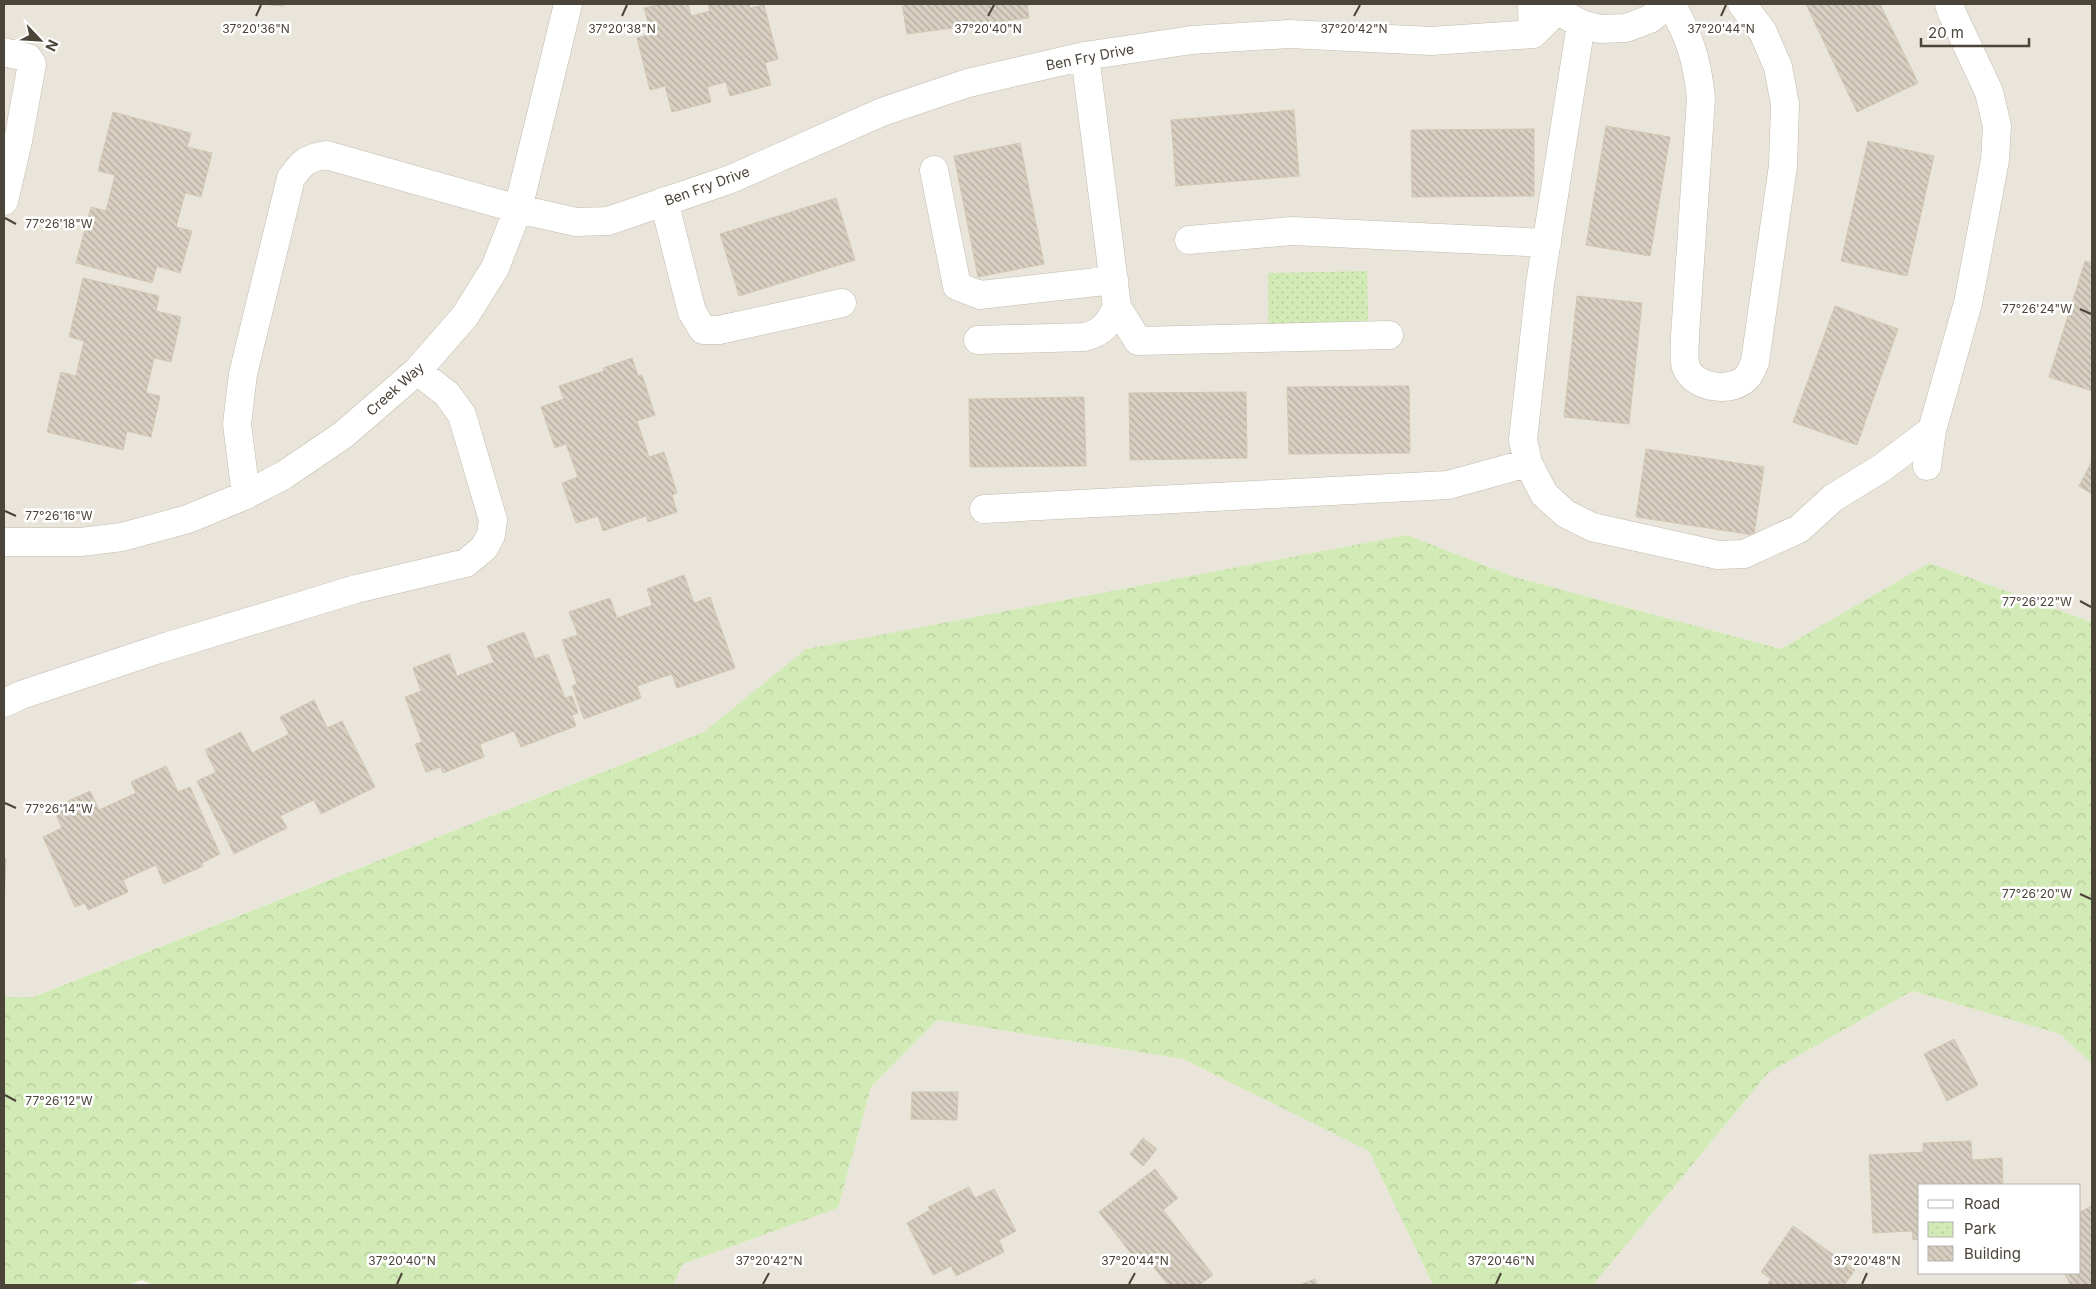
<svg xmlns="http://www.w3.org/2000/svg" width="2096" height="1289" font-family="Inter,sans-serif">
	<defs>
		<pattern id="forest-crowns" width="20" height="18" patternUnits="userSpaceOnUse" patternTransform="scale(1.25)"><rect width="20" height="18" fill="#d2eab5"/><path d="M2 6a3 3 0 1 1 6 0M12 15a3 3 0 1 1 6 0" fill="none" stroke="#b6ca9c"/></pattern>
		<pattern id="park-dots" width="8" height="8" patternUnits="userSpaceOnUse" patternTransform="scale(1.25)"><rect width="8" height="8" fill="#d2eab5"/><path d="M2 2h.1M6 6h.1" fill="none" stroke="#b6ca9c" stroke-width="1.8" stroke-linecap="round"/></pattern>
		<pattern id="building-back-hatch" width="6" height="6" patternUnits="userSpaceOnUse" patternTransform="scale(1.25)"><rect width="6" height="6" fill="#d8cfc1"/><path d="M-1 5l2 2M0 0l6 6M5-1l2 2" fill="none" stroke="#b1aa9e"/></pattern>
	</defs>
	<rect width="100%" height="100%" fill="#f6f3ec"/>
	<path fill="#eae5da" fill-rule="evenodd" d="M4 4H2092V622L1929 563 1781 649 1515 577 1407 535 807 649 704 732 32 997H4Z
		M1912 991 2060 1034 2092 1064V1285H1593L1768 1073ZM1920 1185H2080V1273H1920Z
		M937 1020 1183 1059 1369 1151 1433 1285H673L683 1264 838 1208 871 1087Z"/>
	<path fill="url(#forest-crowns)" d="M1407 535 1515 577 1781 649 1929 563 2092 622V1064L2060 1034 1912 991 1768 1073 1593 1285H1433L1369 1151 1183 1059 937 1020 871 1087 838 1208 683 1264 673 1285H153L142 1280 128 1285H4V997H33L704 732 806 649Z"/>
	<path fill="url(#park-dots)" d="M1367 271 1368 321 1268 324V273Z"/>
	<path fill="url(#building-back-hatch)" stroke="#d3c7b4" d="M260 4H283V6Z
		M661 4H688L691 16 710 11 708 4H749L750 8 764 5 778 59 765 63 771 85 730 96 726 82 707 87 711 102 672 112 665 86 650 90 637 38 651 34 644 8Z
		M902 4H1027L1029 18 907 34Z
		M1806 4H1880L1918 83 1857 112Z
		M1294 110 1299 176 1176 186 1171 120Z
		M113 112 191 133 187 147 212 153 201 197 185 193 176 227 192 231 180 273 157 266 152 283 76 263 91 207 106 211 115 175 98 171Z
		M1606 126 1670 137 1650 256 1586 245Z
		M1534 129V196L1412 197 1411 130Z
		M1868 141 1934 156 1907 276 1841 261Z
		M1020 143 1044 264 978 277 954 156Z
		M836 198 855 260 739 296 720 234Z
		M2085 261 2092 263V391L2049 377Z
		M83 278 159 296 156 311 181 317 171 362 154 358 146 393 160 396 151 437 127 431 123 450 47 432 61 372 76 376 84 341 69 337Z
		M1577 296 1642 303 1629 424 1564 417Z
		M1835 306 1898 329 1857 445 1793 422Z
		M632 358 638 376 642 375 655 415 637 421 649 457 664 452 677 493 672 495 677 512 648 522 646 516 603 531 598 516 576 523 562 483 578 477 566 444 555 448 541 407 564 399 559 386 604 371 603 368Z
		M1409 386 1410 453 1289 454 1287 387Z
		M1246 392 1247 458 1130 460 1129 393Z
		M1084 397 1086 466 970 467 969 399Z
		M1646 449 1764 467 1754 535 1636 517Z
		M2092 461V494L2079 486Z
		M684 575 694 603 710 597 735 668 677 688 672 674 637 686 641 698 584 719 572 686 577 684 562 640 578 635 569 612 610 598 617 618 652 605 647 589Z
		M524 632 535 659 548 654 565 698 572 696 578 713 572 715 576 726 521 747 514 731 480 744 484 757 443 773 441 767 426 772 415 744 422 742 405 697 421 691 413 668 449 654 457 676 494 662 487 646Z
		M314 700 327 728 342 721 375 787 321 814 314 800 280 816 287 828 234 854 197 781 216 772 205 750 241 732 252 753 289 734 280 717Z
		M166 766 178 792 190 787 220 854 202 863 203 866 164 884 156 865 123 880 128 892 88 910 85 903 75 907 43 837 62 828 53 808 90 791 99 810 136 793 131 782Z
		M4 859H6L4 905Z
		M1954 1039 1978 1085 1947 1101 1924 1054Z
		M912 1092H958L957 1120 911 1119Z
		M1143 1138 1157 1149 1143 1166 1130 1154Z
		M1971 1141 1972 1160 2002 1158 2003 1185H1920V1239L1913 1240 1912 1231 1873 1233 1869 1155 1923 1152V1143Z
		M1155 1169 1178 1198 1163 1210 1213 1275 1199 1285H1168L1147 1259 1140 1265 1099 1212Z
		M969 1187 975 1198 994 1189 1016 1231 999 1240 1004 1252 956 1276 951 1266 933 1275 907 1223 930 1210 928 1207Z
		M2091 1206 2092 1209V1285H2071L2064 1273H2080V1212Z
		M1793 1226 1855 1270 1844 1285H1767L1771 1279 1761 1272Z
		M1315 1279 1318 1285H1299Z"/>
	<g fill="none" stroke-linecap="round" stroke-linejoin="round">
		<g stroke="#c2bbae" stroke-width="29">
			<path id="minor" d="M1532 4 1533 34
				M1671 4C1690 37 1697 60 1701 98L1685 336C1685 345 1683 358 1686 367 1694 389 1734 394 1748 376 1751 372 1753 366 1755 362L1783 166 1785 104 1778 67 1763 32 1742 4
				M1581 24 1540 284 1523 440 1528 463 1544 494 1566 514 1592 527 1718 555 1744 554 1799 529 1833 498 1883 467 1932 430
				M4 52 28 58 32 64 18 141 4 201
				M934 170 957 286 980 295 1114 280
				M664 201 692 312 703 330H719L842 303
				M1189 240 1292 231 1547 243
				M1117 307 1138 341 1389 335
				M978 340 1084 337C1103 333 1109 323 1117 307L1085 56
				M1927 466 1932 430 1968 303 1995 160 1997 126 1989 92 1952 13 1949 4
				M246 495 237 424 243 374 291 178C302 163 306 158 326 155L518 209 576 222 608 221 731 179 882 112 968 83 1085 56 1192 40 1289 34 1431 41 1533 34 1557 10 1581 24 1600 29 1626 28 1650 19 1668 4
				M984 509 1448 485 1528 463
				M4 542H81L122 537 188 519 246 495 284 475 343 435 417 371 465 316 495 268 518 209 568 4
				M4 703 21 695 159 649 356 589 466 563 484 548 491 535 493 520 462 415 447 394 417 371"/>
		</g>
		<use href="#minor" stroke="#fff" stroke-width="28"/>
	</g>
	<path fill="none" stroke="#4b4439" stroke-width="2" d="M256 16 261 5M622 16 627 5M988 16 994 5M1354 16 1360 5M1721 16 1726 5M5 218 16 224M2080 309 2091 314M5 511 16 516M2080 601 2091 607M5 803 16 808M2080 894 2091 899M5 1095 16 1101M397 1284 402 1273M763 1284 769 1273M1129 1284 1135 1273M1496 1284 1501 1273M1862 1284 1867 1273"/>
	<g text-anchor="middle" stroke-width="5" stroke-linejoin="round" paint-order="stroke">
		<g font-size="14" fill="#4b4439" stroke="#fff">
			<text transform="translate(1090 57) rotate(-11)" y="5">Ben Fry Drive</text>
			<text transform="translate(707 186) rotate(-20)" y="5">Ben Fry Drive</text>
			<text transform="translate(395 389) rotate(-42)" y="5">Creek Way</text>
		</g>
	</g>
	<g font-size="12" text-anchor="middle" fill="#4b4439" stroke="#fff" stroke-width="5" stroke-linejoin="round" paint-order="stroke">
		<text x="256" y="33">37°20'36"N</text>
		<text x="622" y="33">37°20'38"N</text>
		<text x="988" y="33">37°20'40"N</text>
		<text x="1354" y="33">37°20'42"N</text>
		<text x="1721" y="33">37°20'44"N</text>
		<text x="59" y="228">77°26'18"W</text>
		<text x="2037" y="313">77°26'24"W</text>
		<text x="59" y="520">77°26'16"W</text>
		<text x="2037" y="606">77°26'22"W</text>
		<text x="59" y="813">77°26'14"W</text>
		<text x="2037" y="898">77°26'20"W</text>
		<text x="59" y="1105">77°26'12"W</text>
		<text x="402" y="1265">37°20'40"N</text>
		<text x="769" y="1265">37°20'42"N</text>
		<text x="1135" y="1265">37°20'44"N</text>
		<text x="1501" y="1265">37°20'46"N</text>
		<text x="1867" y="1265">37°20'48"N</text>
	</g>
	<rect width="2096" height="1289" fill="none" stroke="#4b4439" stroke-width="10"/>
	<rect x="1918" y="1184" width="162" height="90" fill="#ffffff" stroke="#b7b4b0"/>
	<rect x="1928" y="1200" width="25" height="8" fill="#ffffff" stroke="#b7b4b0"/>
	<text x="1964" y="1209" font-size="15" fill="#4b4439">Road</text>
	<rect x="1928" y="1222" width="25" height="15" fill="url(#park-dots)" stroke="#b7b4b0"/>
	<text x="1964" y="1234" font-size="15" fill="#4b4439">Park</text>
	<rect x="1928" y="1246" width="25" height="15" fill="url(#building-back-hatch)" stroke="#b7b4b0"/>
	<text x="1964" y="1259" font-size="15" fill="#4b4439">Building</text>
	<g transform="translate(40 40) rotate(115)" stroke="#ffffff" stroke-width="4" paint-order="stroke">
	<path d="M0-4L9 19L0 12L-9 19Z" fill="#4b4439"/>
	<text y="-8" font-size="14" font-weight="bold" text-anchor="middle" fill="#4b4439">N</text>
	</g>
	<path d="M1921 38v8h108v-8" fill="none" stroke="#4b4439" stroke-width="2.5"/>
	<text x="1928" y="38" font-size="15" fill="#4b4439" stroke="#ffffff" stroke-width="4" paint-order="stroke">20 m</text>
</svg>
